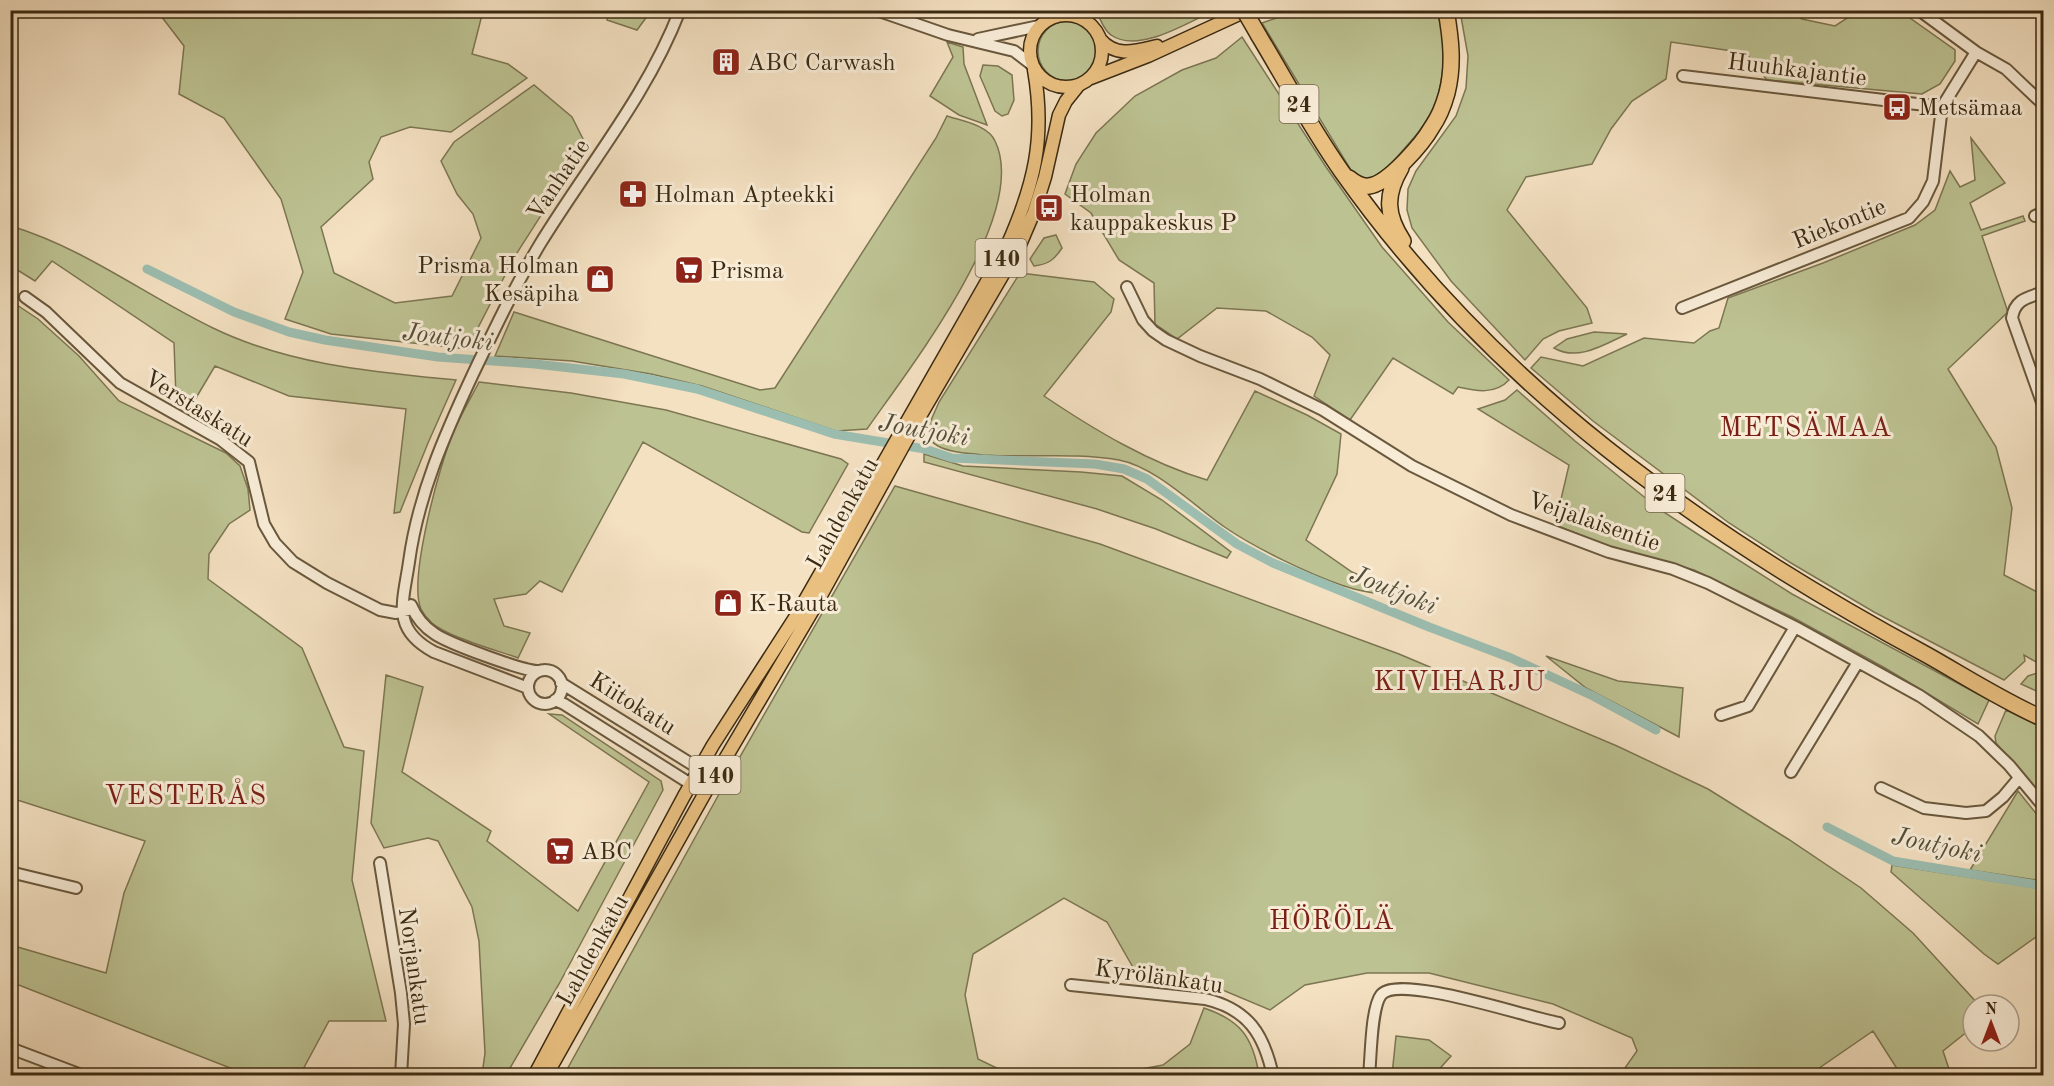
<svg xmlns="http://www.w3.org/2000/svg" width="2054" height="1086" font-family="'Old Standard TT',serif">
	<rect width="100%" height="100%" fill="#f4e1c2"/>
	<filter id="stains"><feTurbulence type="fractalNoise" baseFrequency=".00333" numOctaves="4"/><feColorMatrix values="0 0 0 0 .2 0 0 0 0 .09 0 0 0 0 .02 0 0 0 .5 -.17"/></filter>
	<radialGradient id="worn" r=".72"><stop offset=".6" stop-color="#630" stop-opacity="0"/><stop offset="1" stop-color="#630" stop-opacity=".3"/></radialGradient>
	<path fill="#bdc292" stroke="#7c7652" stroke-width="1.5" d="M611 10H651V11L637 30 607 20Z
		M153 11H483L472 54 508 64 527 78 451 132 410 127 381 137 369 162 373 179 321 227 334 273 395 303 452 296 481 238 473 214 457 194 441 161 454 142 534 85 572 117 586 145 515 256 467 349 331 334 285 319 303 272 281 199 224 118 179 94 184 46 158 12Z
		M1096 11H1213C1187 23 1138 54 1111 35 1104 31 1100 18 1096 11Z
		M1297 11H1437C1448 48 1446 94 1422 127 1417 135 1410 142 1404 149 1390 165 1385 172 1365 181L1352 172 1262 23Z
		M1791 11 1802 19 1835 26 1858 11H1900L1955 50V61L1940 84 1922 94 1767 80 1746 53 1671 42 1666 79 1632 101 1611 129 1592 164 1526 177 1507 210 1587 308 1592 323 1559 331 1543 339 1525 360 1451 281 1412 228 1407 210 1408 189 1416 171 1456 116 1466 88 1468 56 1460 11Z
		M1038 51a30 30 0 1 1 60 0a30 30 0 1 1-60 0Z
		M1242 37 1326 167 1382 247 1448 322 1509 380C1495 395 1476 391 1458 387L1453 394 1393 358 1350 420 1314 396 1330 355 1312 337 1266 311 1217 308 1177 339 1155 324 1154 283 1119 260 1091 213 1065 194 1076 164 1096 133 1135 96 1182 70 1216 58Z
		M947 42 963 47 964 64 987 125 959 115 930 96 953 57Z
		M983 65 998 66 1012 75 1014 100 1008 114 1002 116 995 111 980 76Z
		M947 116C962 121 988 125 995 141 1031 214 908 370 867 429L836 431 702 386 651 374 572 361 495 356 514 312 760 390 775 388 936 138Z
		M1971 138 2005 183 1970 203 1981 230 2023 216 2025 221 1982 236 2008 312 1948 369 1996 447 2012 508 2004 575 2043 595V666L2024 655 2025 661 2004 680 1874 612 1791 563 1729 523 1593 421 1531 368 1541 357 1583 366 1644 338 1694 343 1710 331 1719 328 1728 298 1823 263 1915 225 1935 210 1950 171 1960 187 1975 180Z
		M11 226C84 248 145 295 213 328 289 365 374 372 456 380L428 443 400 512 394 513 406 409 289 396 215 366 193 403 176 398 174 343 52 261 35 281 11 266Z
		M1056 235 1062 248C1054 260 1049 264 1034 266L1030 259 1044 238Z
		M1020 273 1094 282 1114 299 1111 312 1044 396C1093 429 1149 463 1207 480L1255 391 1307 415 1341 434 1337 474 1306 540 1352 572 1416 599C1393 595 1367 594 1344 586 1309 574 1257 549 1226 528 1195 507 1156 467 1119 460 1074 452 1028 458 983 455 968 453 951 453 938 446 933 443 928 439 925 434L939 402Z
		M11 301 38 319 79 356 119 401 226 453 240 466 248 489 250 510 229 524 209 554 208 579 302 648 344 747 364 751 352 880 386 1021H329L300 1075H248L11 982V945L106 973 124 893 145 841 11 798Z
		M1594 332 1627 334C1605 344 1578 362 1554 348L1567 339Z
		M479 382 571 393 666 410 841 459 848 464 809 533 802 532 643 442 562 592 540 581 526 594 494 599 504 626 530 633 518 658C496 650 444 636 430 621 427 618 423 613 421 609 408 580 440 462 454 431 461 414 471 398 479 382Z
		M1517 390 1575 441 1659 509 1699 535 1792 594 1989 700 1978 724 1885 668 1792 617 1694 570 1609 546 1555 525 1569 465 1478 409 1505 400Z
		M924 454 963 466 1081 472 1122 476 1162 500 1231 552 1227 558 1156 529 1097 509 924 462Z
		M895 486 1100 544 1399 654 1617 746 1708 789 1788 839 1861 888 1913 933 1979 1005H1973V1027L1943 1051 1951 1075H1901L1873 1031 1809 1075H1620L1637 1051 1632 1038 1553 1004 1429 973H1367L1305 985 1270 1010 1225 991 1142 983 1107 922 1064 898 973 954 965 995 978 1059 1011 1075H564L729 776Z
		M1546 656 1618 681 1683 688 1679 737 1586 688Z
		M2043 671V694L2021 684 2028 676Z
		M386 675 423 687 402 772 491 831 487 841 578 911 649 782 549 714 562 715 661 781 663 790 559 984 506 1075H482L485 1053 479 941 472 907 438 841 428 838 384 848 371 823Z
		M2006 710 2043 728V799L1996 743 1995 736Z
		M2018 791 2043 822V881L1970 870Z
		M1892 865 2043 889V932L1998 964 1984 954 1891 872Z
		M1204 1008C1240 1020 1253 1037 1259 1075H1109L1163 1065 1190 1044Z
		M1396 1036 1429 1040 1451 1056 1434 1075H1392Z"/>
	<g fill="none" stroke-linecap="round" stroke-linejoin="round">
		<path stroke="#9cbeb1" stroke-width="9" d="M147 269 234 312 289 332 325 340 438 357 535 364 624 374 697 389 834 434 925 449 952 458 1095 464 1124 469 1147 479 1237 544 1273 563 1429 627 1511 658 1593 696 1656 730
			M1827 827 1893 861 2044 886"/>
		<g stroke="#69583d" stroke-width="14">
			<path id="minor" d="M876 10 948 35 1014 51 1031 64
				M1919 10 1976 52 2006 69 2044 105
				M978 39 1039 26
				M1683 76 1942 107
				M2035 216 2044 212
				M1127 287 1143 320 1153 331 1166 340 1200 356 1260 379 1323 410 1412 466 1511 515 1609 552 1673 569 1708 583 1795 627 1920 696 1979 736 2009 765 2044 807
				M2044 292C2027 298 2015 299 2012 318L2044 408
				M25 297 46 312 120 383 221 440 249 462 264 524 275 543 293 562 327 583 380 610 396 613 413 609
				M1682 308 1909 218 1923 202 1933 181 1942 107 1976 52
				M411 605C416 617 424 627 435 634 450 644 521 670 537 671
				M528 687a17 17 0 1 1 34 0a17 17 0 1 1-34 0Z
				M561 683 714 778
				M528 688 434 652C391 629 403 603 409 562 418 495 445 434 473 374 494 330 515 286 540 244 587 167 647 96 680 10
				M555 700 564 704 705 793
				M1721 715 1748 706 1795 627
				M1791 772 1858 662
				M1881 788 1924 808 1966 813 1986 811 2003 797 2019 778
				M380 863 401 993 404 1024 401 1076
				M10 872 76 888
				M1071 985 1205 999C1248 1009 1264 1034 1273 1076
				M10 1048 84 1076
				M1369 1076C1371 1057 1371 1008 1381 995 1398 973 1529 1018 1559 1023"/>
		</g>
		<g stroke="#3b2a11" stroke-width="15">
			<path id="major" d="M1030 51a36 36 0 1 1 72 0a36 36 0 1 1-72 0Z
				M1100 39C1116 58 1136 51 1157 46
				M1091 78 1148 56 1248 10
				M534 1076 684 796 713 745 796 616 1006 248C1034 186 1046 138 1034 70
				M546 1076 705 793 813 610 912 430 1019 247 1034 212 1045 177 1059 115 1066 101 1078 86"/>
		</g>
		<g stroke="#3b2a11" stroke-width="18">
			<path id="highway" d="M1259 36C1286 81 1311 128 1342 172 1493 386 1699 532 1927 655 1966 677 2003 701 2044 719
				M1401 168C1385 195 1386 215 1403 241
				M1349 178C1355 183 1361 187 1369 186 1388 184 1423 143 1432 127 1439 117 1444 104 1447 93 1454 65 1451 39 1446 10"/>
		</g>
		<use href="#minor" stroke="#f8ecd7" stroke-width="10"/>
		<use href="#major" stroke="#eac081" stroke-width="12"/>
		<use href="#highway" stroke="#eac081" stroke-width="15"/>
		<g stroke="#3b2a11" stroke-width="18" stroke-linecap="butt">
			<path id="highway-bridge" d="M1244 10 1259 36"/>
		</g>
		<use href="#highway-bridge" stroke="#eac081" stroke-width="15"/>
	</g>
	<defs>
		<g id="building-square" transform="scale(1.5)"><rect x="-9" y="-9" width="18" height="18" rx="4" fill="#8f2418" stroke="#f8ecd7"/><path d="M-4-6H4V6H1V3H-1V6H-4ZM-2.5-4.3h1.7v1.8h-1.7ZM.8-4.3h1.7v1.8H.8ZM-2.5-1h1.7V.8h-1.7ZM.8-1h1.7V.8H.8Z" fill="#fff"/></g>
		<g id="bus-square" transform="scale(1.5)"><rect x="-9" y="-9" width="18" height="18" rx="4" fill="#8f2418" stroke="#f8ecd7"/><path d="M-5-6H5V4H4V6H2V4H-2V6H-4V4H-5ZM-3.5-4V0h7V-4ZM-3.5 1.2v1.5H-2V1.2ZM2 1.2v1.5H3.5V1.2Z" fill="#fff"/></g>
		<g id="pharmacy-square" transform="scale(1.5)"><rect x="-9" y="-9" width="18" height="18" rx="4" fill="#8f2418" stroke="#f8ecd7"/><path d="M-2-6h4v4h4v4h-4v4h-4v-4h-4v-4h4Z" fill="#fff"/></g>
		<g id="supermarket-square" transform="scale(1.5)"><rect x="-9" y="-9" width="18" height="18" rx="4" fill="#8f2418" stroke="#f8ecd7"/><path d="M-6-5.5h2.5l.6 2H6L4.5 2H-2.5L-4.4-4H-6ZM-1.5 3.2a1.3 1.3 0 1 0 .1 0ZM3 3.2a1.3 1.3 0 1 0 .1 0Z" fill="#fff"/></g>
		<g id="shop-square" transform="scale(1.5)"><rect x="-9" y="-9" width="18" height="18" rx="4" fill="#8f2418" stroke="#f8ecd7"/><path d="M-5-2.5h2.3a2.7 3.5 0 0 1 5.4 0H5L5.5 6h-11ZM-1.5-2.5h3a1.5 2.3 0 0 0-3 0Z" fill="#fff"/></g>
	</defs>
	<g fill-rule="evenodd">
		<use href="#building-square" x="726" y="62"/>
		<use href="#bus-square" x="1897" y="107"/>
		<use href="#pharmacy-square" x="633" y="194"/>
		<use href="#bus-square" x="1049" y="208"/>
		<use href="#supermarket-square" x="689" y="270"/>
		<use href="#shop-square" x="600" y="279"/>
		<use href="#shop-square" x="728" y="603"/>
		<use href="#supermarket-square" x="560" y="851"/>
	</g>
	<g text-anchor="middle" stroke-width="6" stroke-linejoin="round" paint-order="stroke">
		<g fill="#f8ecd7" stroke="#74644c" stroke-width="1.5">
			<rect x="1279.5" y="85" width="39" height="38" rx="4.5"/>
			<rect x="975.5" y="239" width="51" height="38" rx="4.5"/>
			<rect x="1645.5" y="474" width="39" height="38" rx="4.5"/>
			<rect x="689.5" y="756" width="51" height="38" rx="4.5"/>
		</g>
		<g font-size="22" font-weight="bold" fill="#3b2a11">
			<text x="1299" y="112">24</text>
			<text x="1001" y="266">140</text>
			<text x="1665" y="501">24</text>
			<text x="715" y="783">140</text>
		</g>
		<g font-size="24" fill="#3b2a11" stroke="#f8ecd7" text-anchor="start">
			<text x="747" y="70">ABC Carwash</text>
			<text x="1918" y="115">Metsämaa</text>
			<text x="654" y="202">Holman Apteekki</text>
			<text x="1070" y="202">Holman<tspan x="1070" dy="28">kauppakeskus P</tspan></text>
			<text x="579" y="273" text-anchor="end">Prisma Holman<tspan x="579" dy="28">Kesäpiha</tspan></text>
			<text x="710" y="278">Prisma</text>
			<text x="749" y="611">K-Rauta</text>
			<text x="581" y="859">ABC</text>
		</g>
		<g font-size="24" fill="#3b2a11" stroke="#f8ecd7">
			<text transform="translate(1797 69) rotate(7)" y="8">Huuhkajantie</text>
			<text transform="translate(558 179) rotate(-56)" y="8">Vanhatie</text>
			<text transform="translate(1839 223) rotate(-22)" y="8">Riekontie</text>
			<text transform="translate(199 408) rotate(32)" y="8">Verstaskatu</text>
			<text transform="translate(842 513) rotate(-61)" y="8">Lahdenkatu</text>
			<text transform="translate(1594 521) rotate(19)" y="8">Veijalaisentie</text>
			<text transform="translate(633 703) rotate(32)" y="8">Kiitokatu</text>
			<text transform="translate(592 950) rotate(-61)" y="8">Lahdenkatu</text>
			<text transform="translate(415 966) rotate(82)" y="8">Norjankatu</text>
			<text transform="translate(1159 976) rotate(8)" y="8">Kyrölänkatu</text>
		</g>
		<g font-size="26" font-style="italic" fill="#534f39" stroke="#f8ecd7">
			<text transform="translate(448 336) rotate(7)" y="9">Joutjoki</text>
			<text transform="translate(924 429) rotate(10)" y="9">Joutjoki</text>
			<text transform="translate(1394 589) rotate(22)" y="9">Joutjoki</text>
			<text transform="translate(1937 844) rotate(12)" y="9">Joutjoki</text>
		</g>
		<g font-size="27" letter-spacing="1.5" fill="#7a1f14" stroke="#f8ecd7">
			<text x="1806" y="436">METSÄMAA</text>
			<text x="1460" y="690">KIVIHARJU</text>
			<text x="186" y="804">VESTERÅS</text>
			<text x="1332" y="929">HÖRÖLÄ</text>
		</g>
	</g>
	<rect width="2054" height="1086" fill="none" stroke="#f4e1c2" stroke-width="36"/>
	<rect x="12" y="12" width="2030" height="1062" fill="none" stroke="#3b2a11" stroke-width="3"/>
	<rect x="18" y="18" width="2018" height="1050" fill="none" stroke="#3b2a11" stroke-width="1.5"/>
	<g transform="translate(1991 1023)"><circle r="28" fill="#f8ecd7" stroke="#ac9e88" stroke-width="1.5"/>
	<path d="M0-4.5L10 22L0 15L-10 22Z" fill="#8f2418"/>
	<text y="-9" font-size="16" font-weight="bold" text-anchor="middle" fill="#3b2a11">N</text>
	</g>
	<rect width="100%" height="100%" filter="url(#stains)"/>
	<rect width="100%" height="100%" fill="url(#worn)"/>
</svg>
